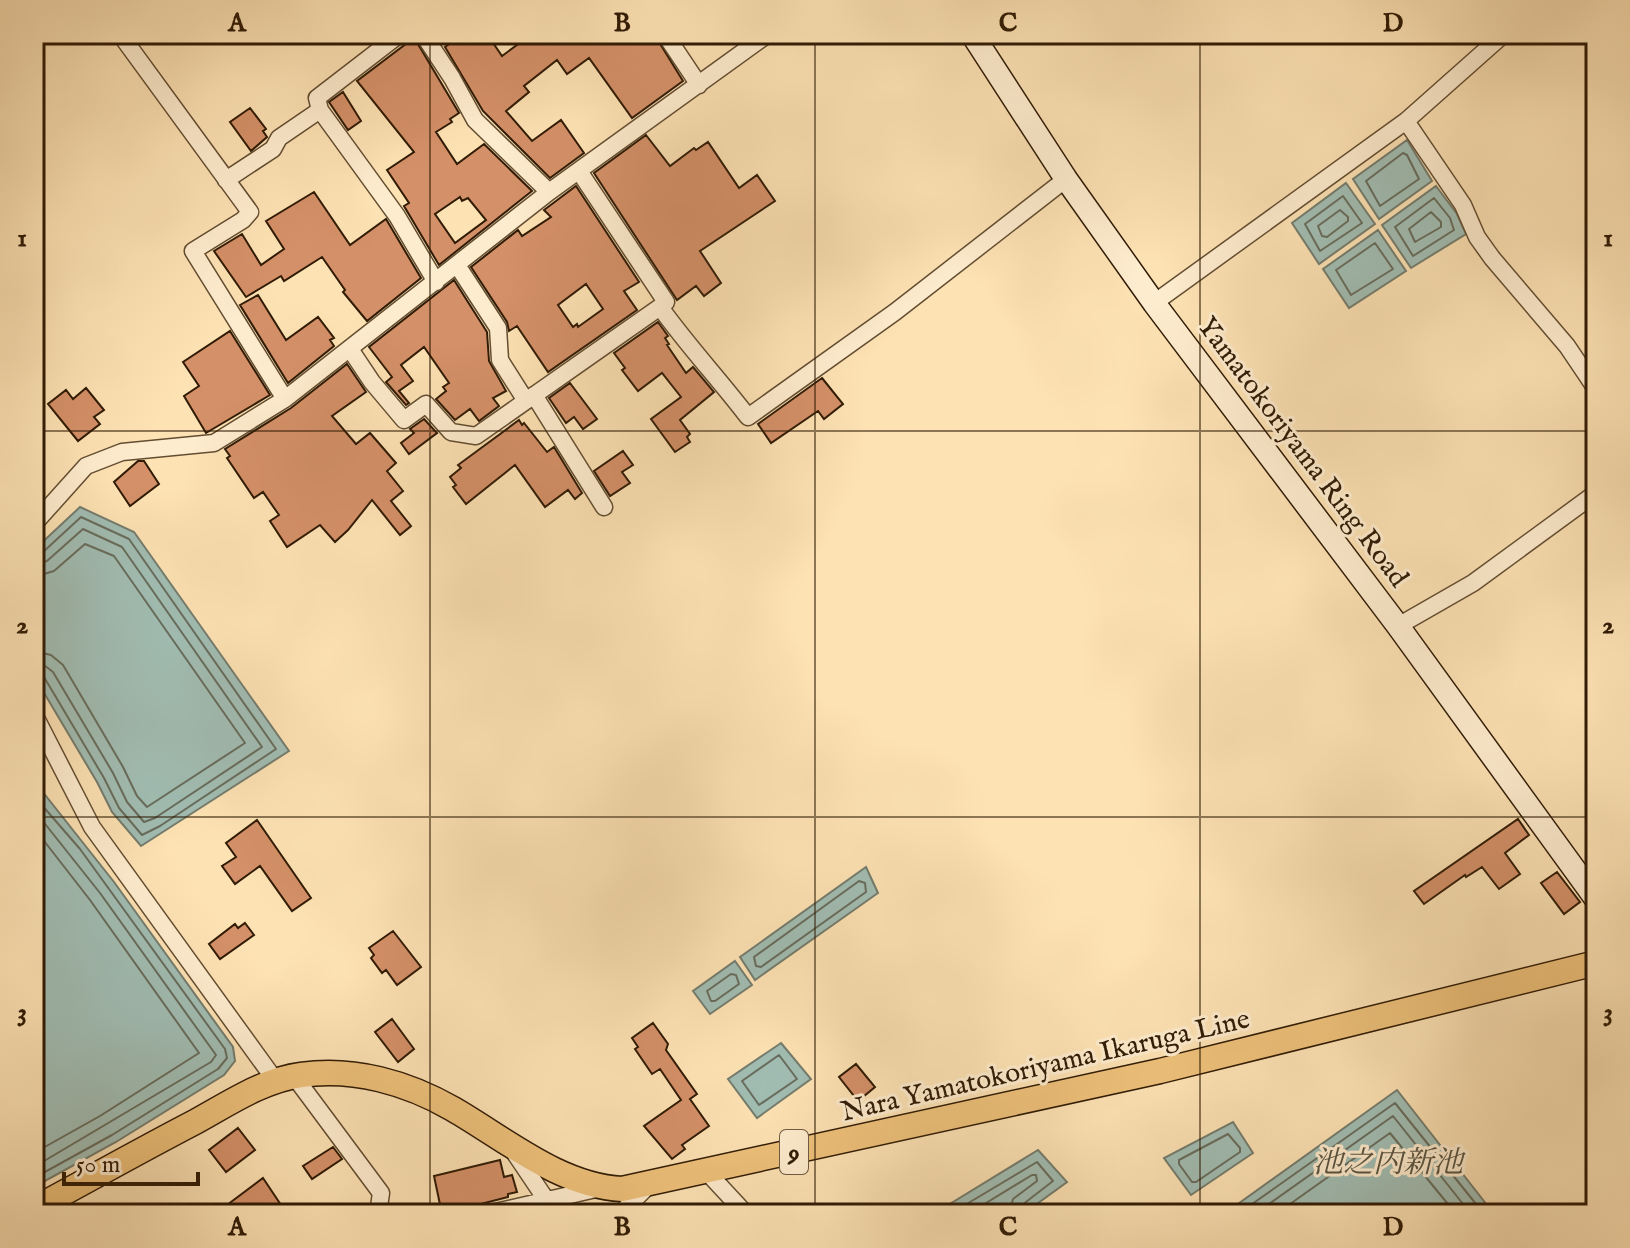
<svg xmlns="http://www.w3.org/2000/svg" width="1630" height="1248" font-family="'IM FELL English','Noto Serif JP',serif">
	<rect width="100%" height="100%" fill="#fde2b4"/>
	<filter id="stains"><feTurbulence type="fractalNoise" baseFrequency=".0025" numOctaves="4"/><feColorMatrix values="0 0 0 0 .2 0 0 0 0 .09 0 0 0 0 .02 0 0 0 .5 -.17"/></filter>
	<radialGradient id="worn" r=".72"><stop offset=".6" stop-color="#630" stop-opacity="0"/><stop offset="1" stop-color="#630" stop-opacity=".3"/></radialGradient>
	<path fill="#a1bdb3" stroke="#747c6d" stroke-width="2" d="M1407 140 1432 181 1379 219 1353 179Z
		M1346 183 1375 224 1319 264 1292 223Z
		M1436 186 1457 214 1466 234 1411 268 1382 225Z
		M1378 230 1406 271 1349 308 1323 269Z
		M80 507 134 532 289 751 141 846 112 812 97 782 34 676V550Z
		M34 787 42 791 114 882 233 1047 235 1061 224 1075 116 1142 34 1187Z
		M866 867 878 893 755 980 740 957Z
		M735 961 752 985 710 1014 693 991Z
		M781 1043 811 1079 757 1118 728 1079Z
		M1397 1090 1494 1214H1224Z
		M1233 1122 1253 1153 1191 1195 1164 1158Z
		M1038 1150 1067 1182 1023 1214H943L940 1210Z"/>
	<g fill="none" stroke-linecap="round" stroke-linejoin="round">
		<path stroke="#686c5c" stroke-width="2" d="M1403 153 1407 155 1419 179 1380 206 1366 181Z
			M1343 196 1362 223 1320 251 1305 224Z
			M1434 198 1450 218 1454 230 1413 256 1395 227Z
			M1340 210 1348 217V221L1327 237 1322 236 1318 226Z
			M1431 212 1441 222V227L1415 242 1409 229Z
			M1375 243 1393 269 1351 295 1336 270Z
			M34 555 42 553 81 517 129 539 276 749 160 826 142 835 119 808 104 778 44 677 34 673
			M34 565 47 561 83 529 122 547 262 747 155 818 144 822 127 802 113 773 53 672 44 665 34 663
			M34 577 54 571 85 544 114 556 245 743 147 807 137 796 123 767 63 665 51 655 34 651
			M34 796 80 849 225 1049 227 1058 218 1069 112 1135 34 1178
			M34 810 100 893 216 1055 211 1062 34 1167
			M34 828 90 900 199 1053 100 1116 34 1153
			M859 881 865 883 866 892 761 967 756 966 754 957Z
			M731 974 736 975 739 984 715 1001H711L707 991Z
			M779 1055 797 1079 759 1105 742 1081Z
			M1228 1134 1240 1148V1152L1196 1182H1192L1179 1164V1160Z
			M950 1214 1037 1162 1053 1181 1022 1205 1019 1214
			M968 1214 1032 1175H1036L1037 1181 1013 1199 1009 1214
			M1238 1214 1395 1103 1484 1214
			M1255 1214 1393 1116 1471 1214
			M1276 1214 1390 1133 1456 1214"/>
	</g>
	<path fill="#d49068" stroke="#301b05" stroke-width="2" fill-rule="evenodd" d="M412 34 459 113 450 119 452 122 436 132 457 164 484 144 532 191 439 265 404 206 409 203 387 170 414 152 357 81 407 43ZM460 197 462 201 468 198 486 220 455 243 435 214Z
		M463 34H487L502 56 532 34H654L683 81 632 118 589 58 567 74 557 60 524 86 529 92 506 111 532 141 561 120 584 153 550 178 483 111 445 47Z
		M343 92 361 121 348 130 329 102Z
		M250 108 266 129 263 131 267 137 251 151 230 122Z
		M646 135 670 166 694 148 696 150 708 142 739 188 757 175 775 201 700 251 721 283 704 296 696 286 677 300 594 173Z
		M576 186 639 282 624 291 637 310 548 372 517 326 509 331 507 322 471 267 518 230 522 236 551 217 544 210ZM586 284 603 309 578 327 577 324 573 327 558 305Z
		M314 192 350 245 386 219 421 278 367 321 343 292 345 290 322 257 284 281 281 276 246 297 214 251 242 234 261 265 284 249 266 221Z
		M454 280 487 332 489 361 506 391 493 398 499 406 479 421 470 409 455 420 436 399 446 391 443 387 449 383 424 347 401 365 413 381 399 391 409 403 406 405 386 382 392 377 369 347Z
		M258 295 286 340 318 317 334 338 330 340 334 346 288 383 240 305Z
		M658 322 668 336 665 338 669 344 667 345 686 373 693 367 714 392 680 420 690 434 687 437 690 442 675 452 651 419 681 397 662 373 638 391 622 370 625 368 614 353Z
		M230 331 270 395 206 433 184 396 199 386 183 362Z
		M347 364 366 392 332 416 356 444 370 433 396 463 387 471 403 491 391 501 411 526 400 535 372 500 348 530 335 542 320 525 287 547 270 521 279 515 263 492 254 498 227 458 230 456 225 449 291 408Z
		M822 378 843 404 824 419 818 411 771 443 758 424Z
		M570 383 597 419 583 429 574 417 566 423 549 398Z
		M86 388 104 410 94 417 100 424 78 441 48 404 66 390 73 399Z
		M424 419 437 433 409 454 401 443 414 433 410 429Z
		M519 420 522 425 524 423 547 452 554 447 582 493 575 499 568 490 545 507 515 465 466 504 453 487 456 485 450 477 461 468 458 465Z
		M623 451 633 465 622 472 630 483 610 496 594 471Z
		M138 461H144L159 484 130 506 114 482Z
		M1518 819 1529 835 1505 853 1520 874 1499 889 1482 867 1466 877 1465 875 1424 904 1414 891Z
		M257 820 311 898 292 911 260 866 235 884 222 866 236 857 226 843Z
		M1557 872 1580 902 1564 914 1541 883Z
		M245 923 254 935 220 959 209 944 235 924 238 928Z
		M393 931 421 967 397 985 386 970 382 973 371 958 374 955 369 948Z
		M392 1019 414 1049 398 1062 375 1032Z
		M653 1023 668 1044 666 1050 697 1094 690 1099 709 1126 682 1145 685 1149 672 1159 644 1126 681 1100 660 1069 652 1074 635 1049 638 1047 632 1038Z
		M856 1064 875 1087 858 1101 839 1077Z
		M238 1128 255 1150 226 1172 209 1150Z
		M333 1147 342 1159 312 1179 303 1166Z
		M500 1160 504 1177 512 1175 517 1192 508 1194V1197L442 1214 434 1176Z
		M263 1178 287 1214H215Z"/>
	<g fill="none" stroke-linecap="round" stroke-linejoin="round">
		<g stroke="#634d31" stroke-width="19">
			<path id="minor" d="M120 34 250 212 243 220 193 251 285 399
				M423 34 452 78 475 120 549 192
				M665 34 699 85
				M320 110 397 216 436 282
				M1406 121 1463 205 1477 237 1492 258 1567 346 1596 389
				M579 171 666 302 660 307
				M226 180 273 149 279 138 320 110 317 98 400 34
				M457 265 498 328 500 360 526 401
				M1154 303 1406 121 1504 34
				M350 349 372 382 404 420 426 404 451 432 476 436 660 307C687 345 719 379 748 417L895 312 1066 179
				M534 395 604 507
				M34 524 86 466 122 452 214 443 285 399 549 192 768 34
				M1398 626 1473 583 1596 493
				M34 714 92 827 275 1080
				M294 1076 381 1193 379 1207 384 1214
				M512 1149 547 1201
				M707 1172 746 1214
				M487 1214 600 1188
				M620 1214 650 1184"/>
		</g>
		<g stroke="#301b05" stroke-width="25">
			<path id="secondary" d="M972 34 1066 179 1154 303 1398 626 1596 899"/>
		</g>
		<g stroke="#301b05" stroke-width="27">
			<path id="primary" d="M34 1209C88 1180 141 1150 195 1122 228 1104 263 1080 301 1075 353 1067 408 1083 453 1109 505 1139 560 1186 622 1189L1160 1071 1596 963"/>
		</g>
		<use href="#minor" stroke="#feecce" stroke-width="16"/>
		<use href="#secondary" stroke="#feecce" stroke-width="22"/>
		<use href="#primary" stroke="#eec17a" stroke-width="24"/>
	</g>
	<path fill="none" stroke="#301b05" stroke-width="2" stroke-opacity="0.55" d="M430 34V1214M815 34V1214M1200 34V1214M34 431H1596M34 817H1596"/>
	<g text-anchor="middle" stroke-width="6" stroke-linejoin="round" paint-order="stroke">
		<rect fill="#feecce" stroke="#6e5a41" stroke-width="2" x="780" y="1130" width="28" height="44" rx="6"/>
		<g font-size="26" font-weight="bold" fill="#301b05">
			<text x="794" y="1161">9</text>
		</g>
		<g font-size="28" fill="#301b05" stroke="#feecce">
			<text transform="translate(1304 451) rotate(53)" y="10">Yamatokoriyama Ring Road</text>
			<text transform="translate(1045 1064) rotate(-13)" y="10">Nara Yamatokoriyama Ikaruga Line</text>
		</g>
		<g font-size="30" font-style="italic" fill="#585442" stroke="#feecce">
			<text x="1388" y="1172">池之内新池</text>
		</g>
	</g>
	<rect width="1630" height="1248" fill="none" stroke="#fde2b4" stroke-width="88"/>
	<path d="M64 1172v12h134v-12" fill="none" stroke="#301b05" stroke-width="4"/>
	<text x="76" y="1172" font-size="24" fill="#301b05" stroke="#feecce" stroke-width="6" paint-order="stroke">50 m</text>
	<rect x="44" y="44" width="1542" height="1160" fill="none" stroke="#301b05" stroke-width="3"/>
	<g font-size="26" text-anchor="middle" font-weight="bold" fill="#301b05">
		<text x="237" y="31">A</text>
		<text x="622" y="31">B</text>
		<text x="1008" y="31">C</text>
		<text x="1393" y="31">D</text>
		<text x="22" y="246">1</text>
		<text x="1608" y="246">1</text>
		<text x="22" y="633">2</text>
		<text x="1608" y="633">2</text>
		<text x="22" y="1020">3</text>
		<text x="1608" y="1020">3</text>
		<text x="237" y="1235">A</text>
		<text x="622" y="1235">B</text>
		<text x="1008" y="1235">C</text>
		<text x="1393" y="1235">D</text>
	</g>
	<rect width="100%" height="100%" filter="url(#stains)"/>
	<rect width="100%" height="100%" fill="url(#worn)"/>
</svg>
